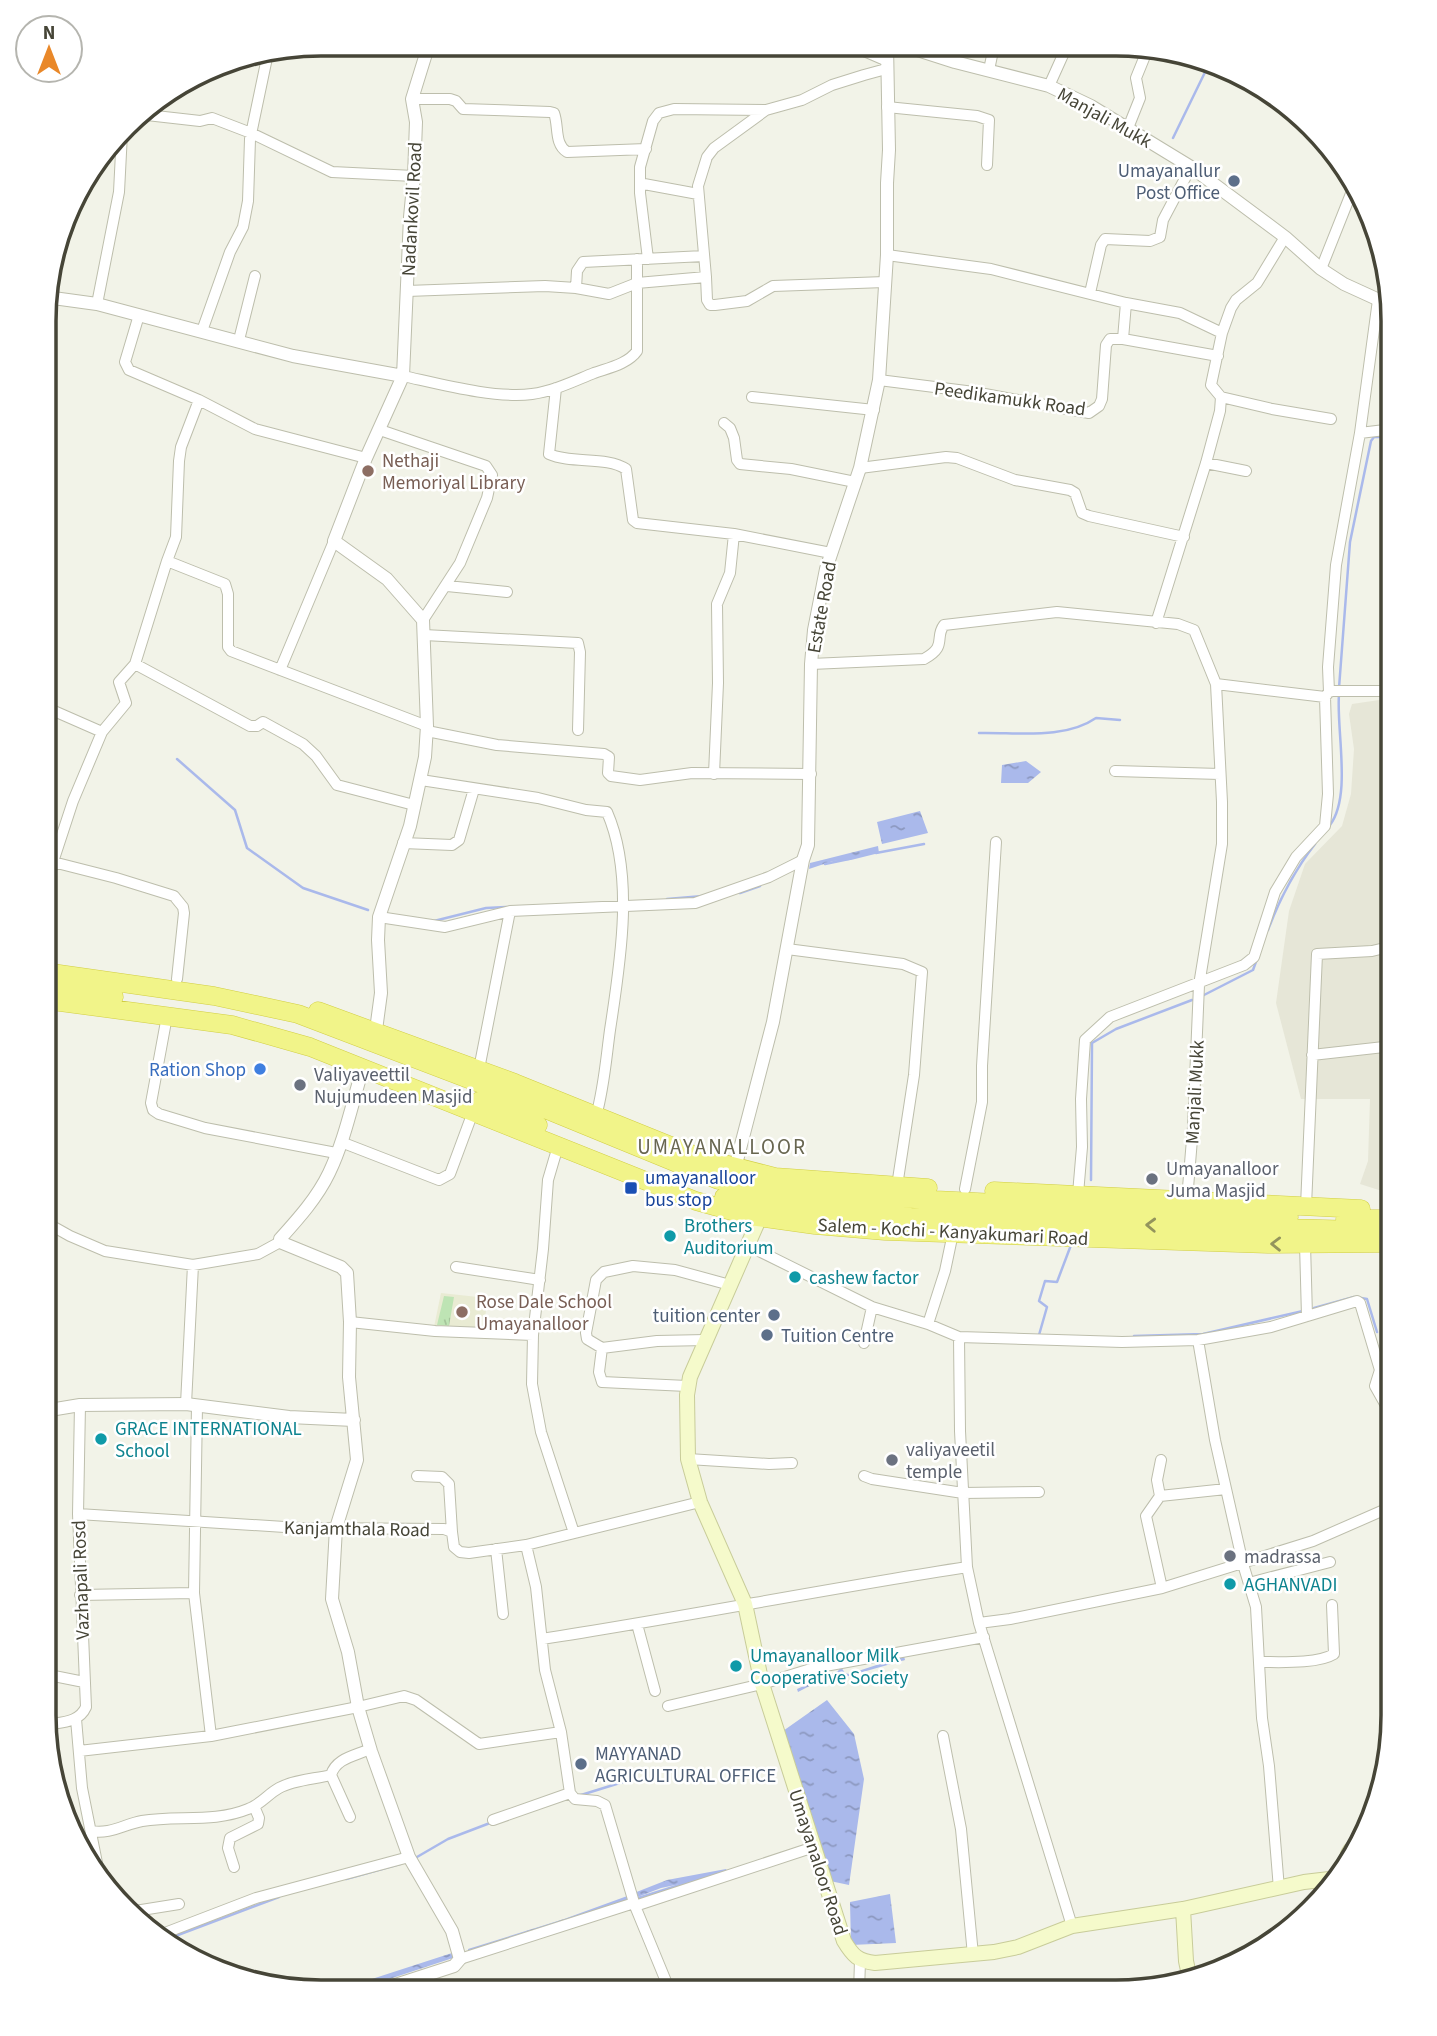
<svg xmlns="http://www.w3.org/2000/svg" width="1437" height="2036" font-family="'Source Sans 3',sans-serif">
	<defs>
		<pattern id="grass-tufts" width="24" height="20" patternUnits="userSpaceOnUse" patternTransform="scale(1.75)"><rect width="24" height="20" fill="#bee4b4"/><path d="M3 7l-1-3M5 7V3M7 7l1-3M15 17l-1-3M17 17v-4M19 17l1-3" fill="none" stroke="#a5c59b"/></pattern>
		<pattern id="water-ripples" width="26" height="14" patternUnits="userSpaceOnUse" patternTransform="scale(1.75)"><rect width="26" height="14" fill="#aab9eb"/><path d="M2 4q2-2 4 0t4 0M15 11q2-2 4 0t4 0" fill="none" stroke="#8c98bf"/></pattern>
	</defs>
	<rect width="100%" height="100%" fill="#f2f3e8"/>
	<path fill="#e6e6d7" d="M1393 698V1191H1382L1360 1184 1368 1161 1370 1099H1301L1276 1003 1289 911 1305 864 1342 826 1351 794 1354 749 1349 714 1352 704Z"/>
	<path fill="#e9ebd3" d="M441 1293 487 1298 484 1332 434 1327Z"/>
	<path fill="url(#grass-tufts)" d="M444 1296 454 1297 449 1326 437 1325Z"/>
	<path fill="url(#water-ripples)" d="M1026 761 1041 772 1028 783H1001L1002 765Z
		M920 811 928 833 882 844 877 822Z
		M878 846 879 853 851 860 833 861 809 869 810 863C833 857 855 852 878 846Z
		M904 1656 905 1660 838 1679 835 1677 825 1678 798 1692 797 1689 838 1671 841 1667 845 1673 849 1674Z
		M827 1700 854 1734 864 1779 849 1885 830 1881 783 1731Z
		M726 1869 729 1874 661 1888 635 1898 634 1893 667 1880Z
		M890 1894 896 1943 851 1945 850 1902Z
		M630 1895 631 1901 469 1955 468 1949 564 1919Z
		M452 1953 453 1958 356 1990H338Z"/>
	<g fill="none" stroke-linecap="round" stroke-linejoin="round">
		<path stroke="#aab9eb" stroke-width="2.5" d="M1173 138 1209 64 1213 62
			M1339 688 1350 542 1371 441 1374 437H1393
			M979 733C1017 732 1064 740 1096 718L1120 720
			M177 759 235 810 247 848 303 888 368 910
			M1330 825C1352 796 1336 730 1339 694
			M876 853 924 844
			M825 864 849 859
			M740 893 760 886
			M667 899 703 896
			M434 921 486 908 506 907
			M1268 930C1280 898 1294 871 1315 844
			M1204 995 1253 970 1257 959
			M1091 1180 1092 1043 1116 1029 1192 1000
			M1361 1298 1367 1299 1377 1332
			M1314 1308 1354 1297
			M1039 1335 1047 1307 1039 1301 1045 1281 1057 1282 1071 1245
			M1134 1336 1203 1334 1303 1311
			M581 1795 623 1782
			M417 1857 448 1839 490 1823
			M346 1879 400 1864
			M635 1899 689 1882
			M162 1941 279 1897
			M374 1983 387 1978"/>
		<g stroke="#bdbeac" stroke-width="12">
			<path id="minor" d="M850 45 887 61
				M989 70 994 46
				M1049 86 1067 46
				M412 99H450L456 101 463 109 550 112 554 113C559 126 554 144 567 152L646 149
				M887 107 977 116 989 120 987 165
				M138 114 200 121 212 118 251 133 332 172 414 176
				M1128 128 1140 98 1136 78 1149 46
				M644 184 698 194
				M887 255 991 269 1126 303 1123 339
				M648 259 640 193V167L653 121 659 113 674 109 766 110
				M1321 269 1354 186
				M706 277 698 186 707 157 714 148 766 110 802 100 832 85 864 75 886 69
				M576 288 577 271 583 262 704 256
				M407 291 545 286 576 288 609 294 637 283 706 277 707 300 710 305H715L747 301 773 286 885 282
				M1090 293 1101 245 1105 239 1150 241 1160 237 1163 220 1191 167
				M1126 303 1180 313 1222 333
				M97 304 119 192 122 133
				M139 315 125 362 129 370 199 400 255 429 366 458
				M202 331 230 252 243 227 248 201 250 139 268 53
				M239 340 255 276
				M403 376C440 384 496 399 532 394 554 391 574 381 594 373 608 368 628 364 637 351V259
				M879 380 974 392 1089 413 1099 406 1102 399 1106 345 1110 339H1123L1218 356
				M556 388 549 454C571 464 607 456 626 469L633 520 637 523 734 534 831 553
				M752 397 874 410
				M1221 397 1272 409 1331 419
				M199 400 181 447 179 461 176 537 167 561 225 584 228 594V647L231 651 427 726
				M724 423 730 428 734 438 737 460 740 464 791 469 855 482
				M380 430 486 466 492 475 487 498 460 563 423 620
				M1360 433 1393 429
				M1206 463 1246 471
				M860 468 946 457 957 458 1015 480 1070 490 1075 493 1082 513 1089 516 1184 537
				M1393 525V514
				M447 586 507 592
				M1156 623 1206 463 1220 411 1221 397 1211 385 1222 333 1231 308 1236 300 1257 283 1285 237
				M424 635 578 643 580 652 578 730
				M135 664 167 561
				M811 664 924 659C948 646 934 638 944 625L1057 612 1178 624 1194 630 1216 684 1222 802V844L1199 985 1193 1127 1187 1200
				M280 670 334 541
				M1216 684 1325 697
				M1329 692 1328 667 1336 565 1360 433 1378 300
				M1325 697 1329 692 1333 691H1393
				M45 707 102 732
				M427 731 497 745 604 754 609 757 608 773 611 776 640 780 692 773 811 774
				M1115 771 1220 774
				M714 774 718 683 717 604 730 573 734 534
				M421 780 538 798 586 810 607 812C635 876 620 964 610 1030 606 1059 604 1088 596 1116
				M403 843 452 845 459 840 474 789
				M53 862 116 878 174 896 183 907 184 913 177 979
				M45 909 47 888 53 862 73 801 102 732 126 703 119 682 135 664 250 726H257L263 722 303 744 316 756 337 785 414 805
				M379 917 445 927 510 911 695 903 769 877 803 860
				M1393 919V887
				M787 949 903 964 922 972 914 1075 897 1186
				M167 1016 151 1103 153 1110 159 1114 205 1128 336 1153
				M1312 1055 1393 1046
				M479 1069 510 911
				M341 1142 439 1180 450 1174 473 1112
				M558 1146 548 1180 543 1249 533 1335 532 1384 541 1432 574 1533
				M965 1189 982 1102V1066L996 842
				M1078 1194 1082 1147 1081 1099 1085 1040 1110 1017 1244 965 1254 957 1275 892 1296 857 1325 826 1328 794 1325 697
				M1306 1206 1317 954 1372 951 1393 946
				M45 1222 70 1236 105 1251 193 1265 258 1254 280 1242
				M1305 1244 1307 1316
				M747 1245 872 1307 928 1324 959 1337 1122 1342 1198 1340 1271 1327 1357 1301 1360 1303 1380 1370 1375 1386 1393 1418
				M456 1267 540 1280
				M350 1322 435 1331 533 1335
				M928 1324 945 1271 953 1233
				M959 1337 960 1431 967 1567 979 1623
				M706 1340 657 1341 602 1348 587 1339 586 1333 596 1280 604 1272 633 1266 675 1270 730 1285
				M1198 1340 1215 1440 1243 1564 1256 1607 1262 1718 1269 1766 1279 1889
				M864 1343 872 1307
				M602 1348 599 1372 602 1382 687 1386
				M186 1404 193 1265
				M197 1406 194 1593 211 1736
				M688 1459 769 1464 792 1463
				M1161 1460 1157 1480 1160 1496 1226 1489
				M417 1476 442 1477 449 1484 452 1532
				M864 1476 872 1479 963 1493 1039 1492
				M1160 1496 1146 1516 1162 1588
				M78 1514 300 1528 444 1529 452 1532 454 1547 460 1552 469 1553 526 1545 700 1502
				M526 1545 536 1587 545 1670 561 1732 570 1793 575 1799 597 1801 605 1805 635 1906 670 1991
				M496 1549 503 1614
				M1249 1583 1330 1562
				M80 1595 194 1593
				M637 1624 655 1691
				M542 1639C684 1617 825 1589 967 1567
				M1260 1662C1280 1662 1318 1664 1334 1654L1332 1605
				M44 1674 84 1682
				M668 1706 762 1684 814 1668 984 1637
				M76 1719 82 1788 100 1878
				M46 1725C61 1722 79 1723 86 1707L78 1514 80 1405
				M943 1736 961 1829 973 1955
				M79 1751 211 1736 358 1707 404 1696 416 1700 479 1744 561 1732
				M331 1775 350 1817
				M493 1820 570 1793
				M91 1831C109 1835 125 1824 142 1821 177 1815 214 1823 248 1809 260 1805 268 1794 279 1788 293 1780 315 1779 331 1775 336 1758 355 1756 370 1749
				M234 1867 228 1848 230 1838 258 1824 259 1818 254 1806
				M635 1906 814 1847
				M129 1912 179 1904
				M1072 1926 979 1623 1010 1619 1162 1588 1313 1541 1393 1506
				M157 1936 256 1898 409 1857
				M460 1959 634 1903
				M859 1992 860 1961"/>
		</g>
		<g stroke="#bdbeac" stroke-width="14">
			<path id="tertiary" d="M902 45 955 62 1049 86 1091 106 1191 167 1285 237 1321 269 1344 284 1390 305
				M46 297 97 304 293 356 403 376
				M376 1030 381 993 378 940 379 917 410 826 425 757 427 726 423 620 387 579 334 541 366 458 403 376 410 217 414 176 416 122 412 99 429 44
				M363 1068C352 1103 345 1140 329 1173 317 1198 298 1219 280 1239V1242L341 1267 347 1273 350 1322 349 1377 357 1460 336 1528 332 1599 348 1652 358 1707 371 1751 409 1857 452 1931 460 1959 454 1966 380 1990
				M735 1168 773 1022 803 860 808 845 811 664 814 630 826 569 860 468 879 380 887 255V183L889 150 887 45
				M44 1411 80 1405 186 1404 289 1417 354 1420"/>
		</g>
		<g stroke="#c8cc99" stroke-width="16">
			<path id="secondary" d="M760 1217 690 1377 687 1395 688 1459 700 1502 745 1604 762 1684 844 1941C853 1956 858 1961 875 1963L994 1952 1018 1947 1072 1926 1183 1909 1304 1882 1338 1878
				M1345 1870C1347 1858 1346 1849 1359 1845
				M1183 1909 1186 1961 1189 1975"/>
		</g>
		<g stroke="#d1ce44" stroke-width="19">
			<path id="trunk" d="M45 972 214 996 298 1014 518 1098 718 1180 791 1193 1289 1217
				M45 987 114 997
				M45 1000 232 1025 310 1047 696 1201 750 1216 815 1225 885 1231 1268 1244 1393 1243
				M318 1011 515 1083 701 1158 775 1177 928 1188
				M479 1101 538 1125
				M994 1191 1361 1209
				M724 1197 781 1209 911 1217 1393 1231
				M1345 1219H1393"/>
		</g>
		<use href="#minor" stroke="#fff" stroke-width="10"/>
		<use href="#tertiary" stroke="#fff" stroke-width="12"/>
		<use href="#secondary" stroke="#f5facb" stroke-width="14"/>
		<use href="#trunk" stroke="#f1f489" stroke-width="18"/>
	</g>
	<defs><path id="oneway-chevron" d="M-2-3.5L2.5 0L-2 3.5" fill="none" stroke-width="1.6" stroke-linecap="round" stroke-linejoin="round" transform="scale(1.75)"/></defs>
	<g stroke="#93945c">
		<use href="#oneway-chevron" transform="translate(1151 1225) rotate(-178)"/>
		<use href="#oneway-chevron" transform="translate(1276 1244) rotate(-179)"/>
	</g>
	<g fill="#5c6f8a" stroke="#fff" stroke-width="2.5">
		<circle cx="1234" cy="181" r="7"/>
		<circle cx="774" cy="1315" r="7"/>
		<circle cx="767" cy="1335" r="7"/>
		<circle cx="581" cy="1764" r="7"/>
	</g>
	<g fill="#8d6e63" stroke="#fff" stroke-width="2.5">
		<circle cx="368" cy="471" r="7"/>
		<circle cx="462" cy="1312" r="7"/>
	</g>
	<circle fill="#3f7fe0" stroke="#fff" stroke-width="2.5" cx="260" cy="1069" r="7"/>
	<g fill="#6b7280" stroke="#fff" stroke-width="2.5">
		<circle cx="300" cy="1085" r="7"/>
		<circle cx="1152" cy="1179" r="7"/>
		<circle cx="892" cy="1460" r="7"/>
		<circle cx="1230" cy="1556" r="7"/>
	</g>
	<rect fill="#1a4fb4" stroke="#fff" stroke-width="2.5" x="624" y="1181" width="14" height="14" rx="3.5"/>
	<g fill="#0f9aa8" stroke="#fff" stroke-width="2.5">
		<circle cx="670" cy="1236" r="7"/>
		<circle cx="795" cy="1277" r="7"/>
		<circle cx="101" cy="1439" r="7"/>
		<circle cx="1230" cy="1584" r="7"/>
		<circle cx="736" cy="1666" r="7"/>
	</g>
	<g text-anchor="middle" stroke-width="5" stroke-linejoin="round" paint-order="stroke">
		<g font-size="19" fill="#464537" stroke="#fff">
			<text transform="translate(1105 117) rotate(29)" y="7">Manjali Mukk</text>
			<text transform="translate(411 209) rotate(-87)" y="7">Nadankovil Road</text>
			<text transform="translate(1010 398) rotate(8)" y="7">Peedikamukk Road</text>
			<text transform="translate(821 607) rotate(-80)" y="7">Estate Road</text>
			<text transform="translate(1194 1092) rotate(-87)" y="7">Manjali Mukk</text>
			<text transform="translate(953 1231) rotate(3)" y="7">Salem - Kochi - Kanyakumari Road</text>
			<text transform="translate(357 1528) rotate(1)" y="7">Kanjamthala Road</text>
			<text transform="translate(80 1580) rotate(-92)" y="7">Vazhapali Rosd</text>
			<text transform="translate(819 1862) rotate(72)" y="7">Umayanaloor Road</text>
		</g>
		<g font-size="19" fill="#4e5e75" stroke="#fff" text-anchor="end">
			<text x="1220" y="177">Umayanallur<tspan x="1220" dy="22">Post Office</tspan></text>
			<text x="760" y="1322">tuition center</text>
			<text x="781" y="1342" text-anchor="start">Tuition Centre</text>
			<text x="595" y="1760" text-anchor="start">MAYYANAD<tspan x="595" dy="22">AGRICULTURAL OFFICE</tspan></text>
		</g>
		<g font-size="19" fill="#785e54" stroke="#fff" text-anchor="start">
			<text x="382" y="467">Nethaji<tspan x="382" dy="22">Memoriyal Library</tspan></text>
			<text x="476" y="1308">Rose Dale School<tspan x="476" dy="22">Umayanalloor</tspan></text>
		</g>
		<g font-size="19" fill="#366cbe" stroke="#fff" text-anchor="end">
			<text x="246" y="1076">Ration Shop</text>
		</g>
		<g font-size="19" fill="#5b616d" stroke="#fff" text-anchor="start">
			<text x="314" y="1081">Valiyaveettil<tspan x="314" dy="22">Nujumudeen Masjid</tspan></text>
			<text x="1166" y="1175">Umayanalloor<tspan x="1166" dy="22">Juma Masjid</tspan></text>
			<text x="906" y="1456">valiyaveetil<tspan x="906" dy="22">temple</tspan></text>
			<text x="1244" y="1563">madrassa</text>
		</g>
		<g font-size="19" fill="#164399" stroke="#fff" text-anchor="start">
			<text x="645" y="1184">umayanalloor<tspan x="645" dy="22">bus stop</tspan></text>
		</g>
		<g font-size="19" fill="#0d838f" stroke="#fff" text-anchor="start">
			<text x="684" y="1232">Brothers<tspan x="684" dy="22">Auditorium</tspan></text>
			<text x="809" y="1284">cashew factor</text>
			<text x="115" y="1435">GRACE INTERNATIONAL<tspan x="115" dy="22">School</tspan></text>
			<text x="1244" y="1591">AGHANVADI</text>
			<text x="750" y="1662">Umayanalloor Milk<tspan x="750" dy="22">Cooperative Society</tspan></text>
		</g>
		<g font-size="21" letter-spacing="2" fill="#686650" stroke="#fff">
			<text x="722" y="1154">UMAYANALLOOR</text>
		</g>
	</g>
	<path d="M0 0H1437V2036H0ZM321 56H1116A265 265 0 0 1 1381 321V1715A265 265 0 0 1 1116 1980H321A265 265 0 0 1 56 1715V321A265 265 0 0 1 321 56Z" fill="#fff" fill-rule="evenodd"/>
	<path fill="none" stroke="#464537" stroke-width="3.5" d="M321 56H1116A265 265 0 0 1 1381 321V1715A265 265 0 0 1 1116 1980H321A265 265 0 0 1 56 1715V321A265 265 0 0 1 321 56Z"/>
	<g transform="translate(49 49)"><circle r="33" fill="#ffffff" stroke="#b5b5af" stroke-width="2"/>
	<path d="M0-5L12 26L0 18L-12 26Z" fill="#e98829"/>
	<text y="-10" font-size="19" font-weight="bold" text-anchor="middle" fill="#464537">N</text>
	</g>
</svg>
